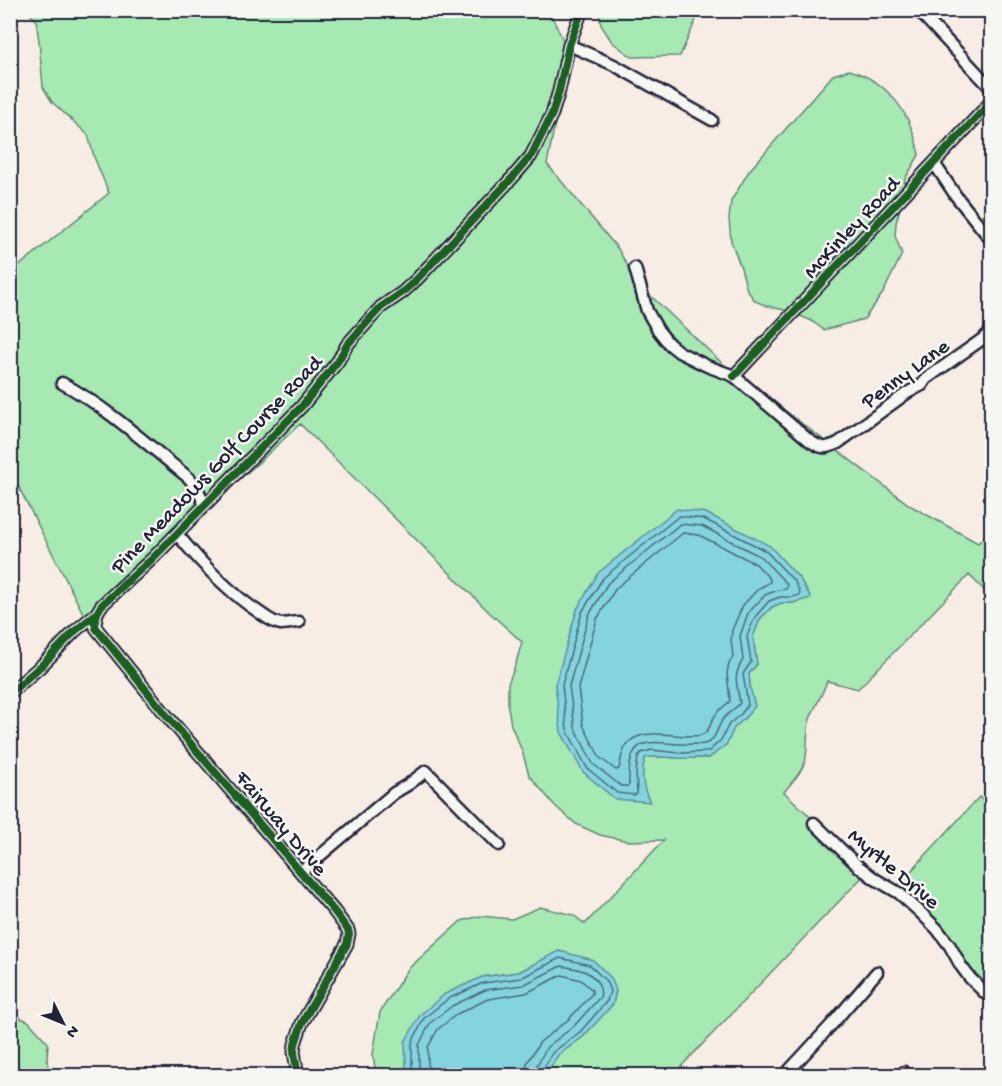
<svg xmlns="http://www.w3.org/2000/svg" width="1002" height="1086" font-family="'Gochi Hand',sans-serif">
	<rect width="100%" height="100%" fill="#f7ede4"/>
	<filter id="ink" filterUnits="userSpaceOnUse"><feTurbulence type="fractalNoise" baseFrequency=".0167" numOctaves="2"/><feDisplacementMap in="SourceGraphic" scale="12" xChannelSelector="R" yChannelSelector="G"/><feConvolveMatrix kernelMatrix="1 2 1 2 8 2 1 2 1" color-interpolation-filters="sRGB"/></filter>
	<g filter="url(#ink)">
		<path fill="#a7e9b3" stroke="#648677" stroke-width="1.5" fill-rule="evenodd" d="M27 11H549L569 52 547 164 618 249 637 283 722 363 911 506 978 543 991 530V597L969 575 858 689 827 681C823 694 815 706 810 719 806 732 808 744 806 757 804 770 792 782 784 792L868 871 673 1075H644L616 1067 613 1075H546L558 1055 583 1037 613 1004 616 991 559 951 519 972 482 977 406 1070 409 1075H376L373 1054 380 1012 408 969 461 921 480 916 512 919 540 907 573 915 585 924 664 840 628 841 600 835 576 824 555 806 529 775 522 751 511 725 508 707V684L516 663 522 642 490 613 300 424 255 466 210 505 87 621 11 472 10 286 14 270 109 193 94 157 88 135 52 102 43 87 39 41 36 20ZM800 579 793 603H781L772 607 760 619 753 637 757 664 749 674 750 687 745 718 734 727 726 744 709 758C699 757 689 759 679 758 668 758 656 755 644 758 641 775 641 786 649 802L555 685Z
			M599 11H697L698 15 680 56 632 57 612 42 601 25Z
			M849 70C889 81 912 115 919 155L905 179 901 204 896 223 895 236 902 254 883 293 864 319 824 330 810 320 788 311 767 306 755 301 747 290 741 268 731 241 729 219 731 201 749 171 833 75Z
			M979 797 991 808V988L891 893Z
			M11 1014 28 1021 48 1043 47 1060 49 1075H11Z"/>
		<path fill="#84d4df" stroke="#5d8d9d" stroke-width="1.5" d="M677 509 706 513 770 546 800 579 811 598 793 603H781L772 607 760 619 753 637 757 664 749 674 750 687 755 706 745 718 734 728 727 744 709 758C699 757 690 759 679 758 668 758 656 755 645 758 641 774 642 787 650 802L615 799 583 772 561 732 555 685 577 609 598 573Z
			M559 951 593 960 611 978 616 990 613 1004 583 1037 558 1055 546 1075H409L406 1070 405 1042 420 1015 445 994 482 977 519 972Z"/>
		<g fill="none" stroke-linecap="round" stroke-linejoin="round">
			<path stroke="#49697d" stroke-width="1.5" d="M679 516 704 519 766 551 795 582 800 593 799 595 792 597H780L769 601 755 617 747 636 751 662 743 674 748 705 741 714 729 724 721 740 708 752 680 753 652 750 641 753 638 757 636 772 637 793 635 795 617 793 587 768 567 730 562 685 582 612 603 578Z
				M680 524 702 526 761 557 787 584V587L786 589 778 590 765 595 748 613 740 636 743 660C732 676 737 685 740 703 735 709 728 713 723 719 717 727 716 742 704 744 701 745 698 744 694 744 654 746 627 727 629 785L627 786H621L593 764 575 728 569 686 589 615 608 583Z
				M683 533 699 535 756 564 770 579V582L758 589 743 605 732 630 731 639 733 657 729 664 727 673 730 701C725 706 718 710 714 717 710 724 709 733 701 735 679 740 640 724 626 746 621 753 621 761 619 769L616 770 600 758 583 725 578 688 597 619 616 588Z
				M413 1076 412 1068V1043L424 1018 448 999 483 983 521 978 560 958 590 965 606 981 610 991 607 1001 580 1032 553 1052 542 1071V1076
				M421 1076 419 1066V1045L430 1023 452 1006 485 990 523 985 561 966C568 967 579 968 586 972 595 977 603 987 600 997L574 1026 547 1047 536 1067 534 1076
				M430 1076 428 1064V1047L438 1029 457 1014 488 999 526 993 562 975 581 980 592 990V994L568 1020 540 1042 527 1063 525 1076"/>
			<g stroke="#22223b" stroke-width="15">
				<path id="minor" d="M918 10 992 89
					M569 45 614 65 712 120
					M934 163 956 196 992 241
					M635 268 647 311 658 330 669 344 679 352 707 366 734 376 810 441C822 449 825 449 838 443L907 393 922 385 926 379 984 338 992 330
					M734 376 992 101
					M62 383C108 408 148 445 189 478L198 490 205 505
					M177 534C201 563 228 592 260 613 266 617 273 623 281 624 286 624 294 622 299 622
					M97 613 95 624 96 628 167 716 334 911 348 930 349 934 347 944 302 1023 295 1044 294 1052 298 1076
					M10 693 42 665 75 631 97 613 101 606 130 579 152 559 302 406 338 361 347 345 369 320 381 307 403 292 417 279 513 177 531 156 552 114 559 91 569 45 582 10
					M814 823 858 866 875 879 899 893 921 913 937 929 950 946 961 966 970 978 992 1000
					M302 871 394 793 409 784 426 771 499 845
					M904 1072 907 1076
					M784 1076 833 1023 877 972"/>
			</g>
			<use href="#minor" stroke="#f6f6f2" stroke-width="10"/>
			<g stroke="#f6f6f2" stroke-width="11">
				<path id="cycleway" d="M734 376 992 101
					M97 613 95 624 96 628 167 716 334 911 348 930 349 934 347 944 302 1023 295 1044 294 1052 298 1076
					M10 693 42 665 75 631 97 613 101 606 130 579 152 559 302 406 338 361 347 345 369 320 381 307 403 292 417 279 513 177 531 156 552 114 559 91 569 45 582 10"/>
			</g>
			<use href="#cycleway" stroke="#1b5e20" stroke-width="8"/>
		</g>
	</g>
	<g text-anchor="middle" stroke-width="5" stroke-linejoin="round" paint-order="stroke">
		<g font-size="22" fill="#22223b" stroke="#f6f6f2">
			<text transform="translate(850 226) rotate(-47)" y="8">McKinley Road</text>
			<text transform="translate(904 372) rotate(-36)" y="8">Penny Lane</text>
			<text transform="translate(215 463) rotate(-46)" y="8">Pine Meadows Golf Course Road</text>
			<text transform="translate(283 822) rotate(50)" y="8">Fairway Drive</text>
			<text transform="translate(895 867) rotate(40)" y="8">Myrtle Drive</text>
		</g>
	</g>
	<rect width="1002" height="1086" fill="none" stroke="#f6f6f2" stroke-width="36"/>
	<rect x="18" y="18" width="966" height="1050" fill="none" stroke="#22223b" stroke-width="2" filter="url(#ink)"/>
	<g transform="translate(63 1023) rotate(133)" stroke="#f6f6f2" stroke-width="4.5" paint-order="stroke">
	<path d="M0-4.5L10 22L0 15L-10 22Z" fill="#22223b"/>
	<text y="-9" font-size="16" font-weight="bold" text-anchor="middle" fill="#22223b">N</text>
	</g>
</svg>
